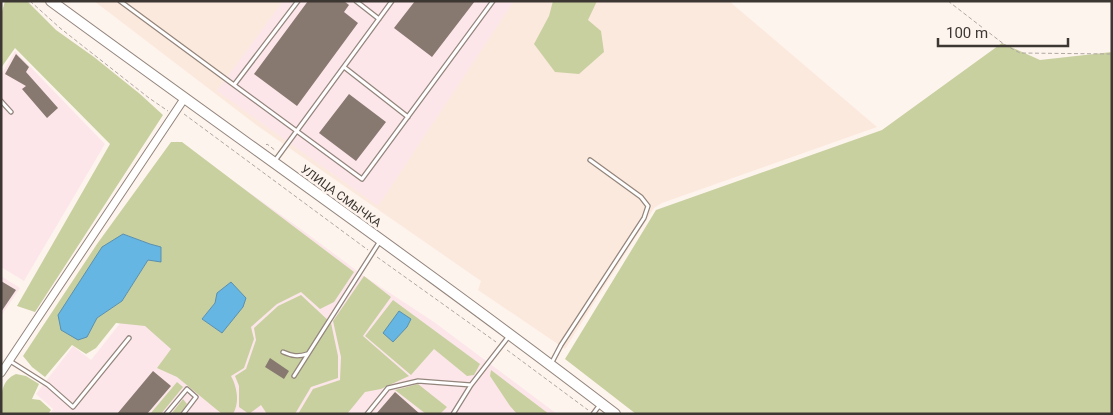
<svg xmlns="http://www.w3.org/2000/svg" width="1113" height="415" font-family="Roboto,sans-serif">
	<rect width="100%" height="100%" fill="#fef4ee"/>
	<path fill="#fce9dd" d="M94 1H729L877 127 662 203 654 208 565 349 478 290 481 281 259 127Z"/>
	<path fill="#fce6ea" d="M283 1H514L378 206 217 91Z
		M15 51 105 144 24 281 1 267V75Z
		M177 141 298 227 364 276 434 322 557 414H50L53 409 36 394 73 346 91 360 162 270 127 212Z
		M1 276 20 288 1 316Z"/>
	<path fill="#c8d0a0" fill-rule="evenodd" d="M5 1H27L56 30 94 57 140 94 163 115 35 312 17 306 110 144 15 48 1 68V15Z
		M553 1H597L588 20 601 31 604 52 579 74 555 72 534 44 549 16Z
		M1002 43 1040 60 1112 52V414H636L565 359 656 210 882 130Z
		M171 142H182L354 272 334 302 320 309 301 292 277 304 251 327 254 339 244 368 231 376C237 387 240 402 233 414H222L177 377 157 368 171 349 145 326 116 323 96 348 86 354 72 345 45 377 32 367 23 356 97 244ZM123 234 150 244 161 247 148 260 122 301 97 318ZM215 303 222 333 202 319Z
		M364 276 391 297 363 336 409 376 381 389 365 392 347 414H298L313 389 340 380 341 357 333 321Z
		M301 295 331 323 338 356V378L311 387 295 414H267L261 405 249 414 239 407V386L235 376 246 369 256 340 254 328 278 306Z
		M393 300 480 364 474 375 467 376 434 349 411 375 365 336Z
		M491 370 549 414H517L510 406 490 376Z
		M16 374 26 376 39 384 32 399 40 400 51 410 48 414H1C1 396 0 381 16 374Z
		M177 382 183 387 161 414H150Z
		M418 384 447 407 440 414H426L395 390Z
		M183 399 187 404 180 414H171Z"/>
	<path fill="#66b6e3" stroke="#5a90ae" d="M123 234 150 244 161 247V262L148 260 122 301 97 318 87 337 78 340 61 330 58 315 102 247Z
		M231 282 246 298 243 307 222 333 202 319 215 303 217 293Z
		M399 311 411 319 407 327 393 342 383 333Z"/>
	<path fill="#87796f" d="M308 1H344L349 5 344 12 358 23 297 106 254 74Z
		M415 1H475L432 57 394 28Z
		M16 54 29 67 26 72 58 108 47 118 22 89 26 86 5 74Z
		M349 94 386 122 356 161 319 133Z
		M1 281 16 290 1 312Z
		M270 358 289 371 284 379 265 367Z
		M153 371 171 386 147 414H117Z
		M395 392 420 414H376Z"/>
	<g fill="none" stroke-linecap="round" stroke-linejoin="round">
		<g stroke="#93857c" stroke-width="5.5">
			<path id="lane" d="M120 1 234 85
				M298 1 234 85 362 179 493 1
				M356 1 379 19
				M344 67 408 117
				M1 101 11 112
				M274 162 392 1
				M283 352C292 356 298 357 307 354
				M10 361 48 385 73 407 129 338
				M551 364 561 345 644 218 648 206 641 197 590 160
				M294 376 380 241
				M166 414 187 389 196 397 183 414
				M367 414 388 388 418 381 471 385 509 336
				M453 414 471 385
				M593 414 599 406"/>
		</g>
		<g stroke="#93857c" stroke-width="9">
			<path id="street" d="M1 373 184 99"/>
		</g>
		<g stroke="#93857c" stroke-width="12">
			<path id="secondary" d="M51 1C239 139 430 272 615 414"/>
		</g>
		<path stroke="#afa7a2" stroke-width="1" stroke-dasharray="4 2.5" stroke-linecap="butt" d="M30 1 60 28 149 98 168 111
			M948 1 1005 45 1020 53 1112 54
			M184 114 368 250
			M266 145 267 144 276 151
			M377 257 496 342
			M507 350 588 410"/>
		<use href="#lane" stroke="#fff" stroke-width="3"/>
		<use href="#street" stroke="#fff" stroke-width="7"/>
		<use href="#secondary" stroke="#fff" stroke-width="10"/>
	</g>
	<g text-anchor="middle" stroke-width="5" stroke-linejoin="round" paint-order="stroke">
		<g font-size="12" fill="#3d3733" stroke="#fef4ee">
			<text transform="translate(341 196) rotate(36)" y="4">УЛИЦА СМЫЧКА</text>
		</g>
	</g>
	<rect width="1113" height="415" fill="none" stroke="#3d3733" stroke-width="5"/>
	<path d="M938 38v8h130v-8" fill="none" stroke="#3d3733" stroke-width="2.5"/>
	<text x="946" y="38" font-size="15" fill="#3d3733" stroke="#fef4ee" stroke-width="4" paint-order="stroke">100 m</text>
</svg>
